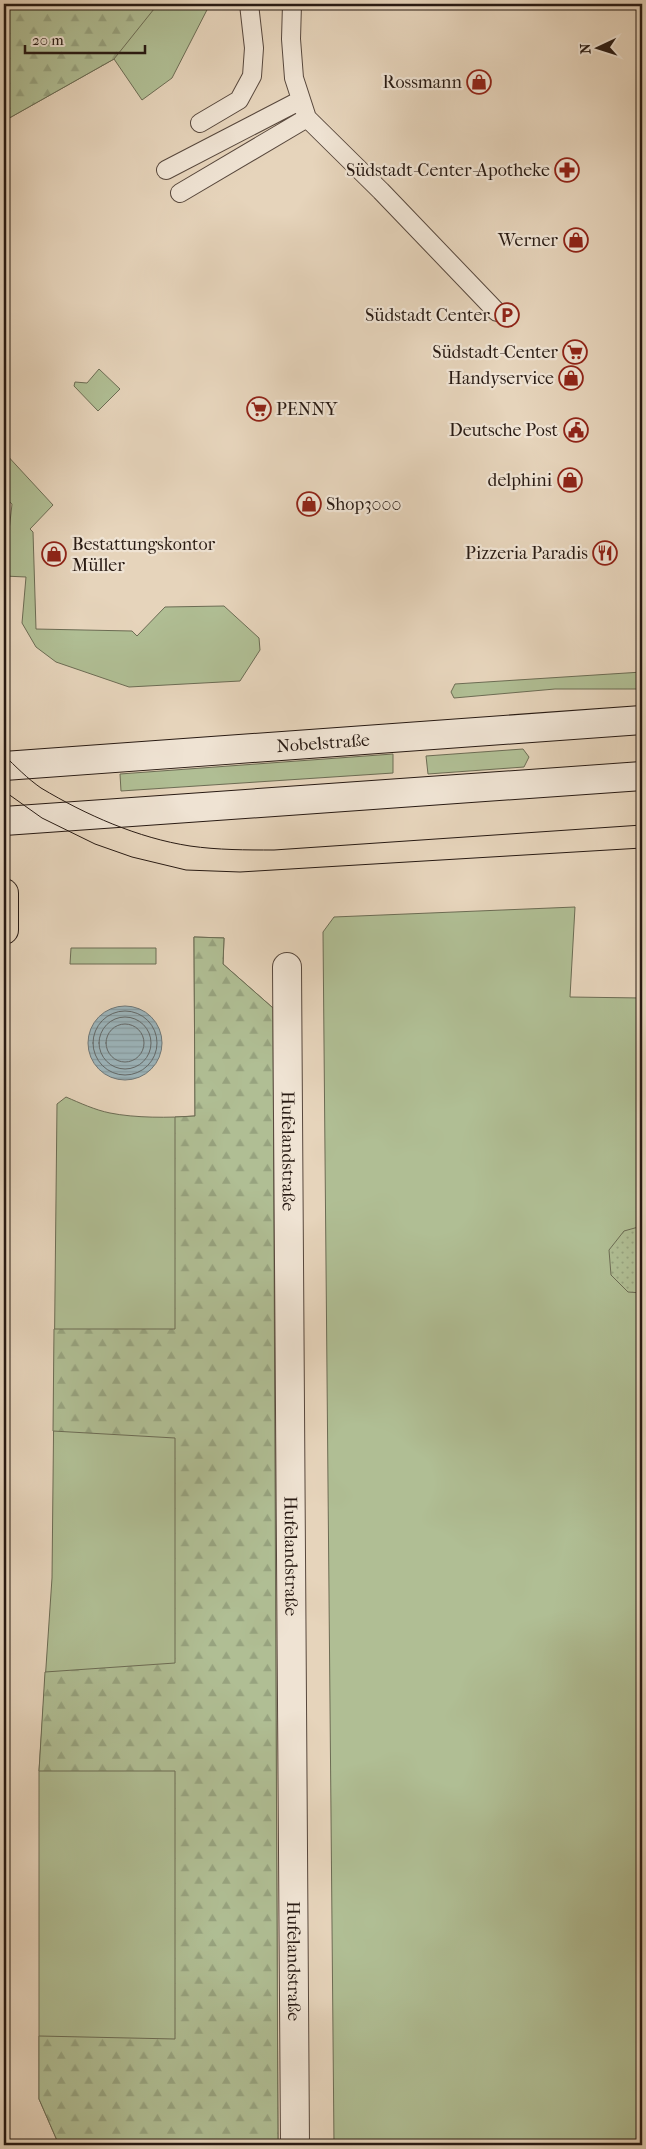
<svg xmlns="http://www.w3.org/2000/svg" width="646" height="2149" font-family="'IM FELL French Canon',serif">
	<defs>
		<pattern id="forest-firs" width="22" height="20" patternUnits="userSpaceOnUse" patternTransform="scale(1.25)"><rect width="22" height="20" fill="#b0be94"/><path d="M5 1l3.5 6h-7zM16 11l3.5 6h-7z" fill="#97a37f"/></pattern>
		<pattern id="park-dots" width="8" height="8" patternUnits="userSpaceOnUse" patternTransform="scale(1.25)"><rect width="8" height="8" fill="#b0be94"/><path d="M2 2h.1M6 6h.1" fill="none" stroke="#97a37f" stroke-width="1.8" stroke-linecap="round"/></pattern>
		<pattern id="water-rules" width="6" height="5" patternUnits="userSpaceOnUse" patternTransform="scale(1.25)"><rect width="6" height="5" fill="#9cb5bc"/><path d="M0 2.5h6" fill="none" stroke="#869ba1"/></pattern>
	</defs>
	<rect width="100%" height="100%" fill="#e6d4bb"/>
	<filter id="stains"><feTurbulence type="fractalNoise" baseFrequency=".004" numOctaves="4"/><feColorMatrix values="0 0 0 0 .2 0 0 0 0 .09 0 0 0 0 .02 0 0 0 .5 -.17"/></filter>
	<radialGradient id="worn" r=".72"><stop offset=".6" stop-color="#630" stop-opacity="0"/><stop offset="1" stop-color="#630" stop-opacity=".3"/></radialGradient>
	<path fill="#b0be94" stroke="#6c6c54" d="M4 4H210L172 78 142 100 114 59 4 121Z
		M99 369 120 389 98 411 74 386 75 382 87 383Z
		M4 452 53 505 30 529 33 532 36 629 132 631 137 636 165 607 224 606 259 638 260 650 240 681 129 687 56 662 36 647 22 623 26 577 4 576 12 504 4 497Z
		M642 672V689H555L454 698 451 692 455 684Z
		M523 749 529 757 524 767 428 774 426 756Z
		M393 754V773L121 791 120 774Z
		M575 907 570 997 642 998V2145H334L323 932 334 917Z
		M194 937 224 938 223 964 273 1008 278 2145H59L39 2099V1771L52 1578 57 1104 66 1097C80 1103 95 1110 110 1113 135 1118 169 1118 195 1116Z
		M71 948H156V964H70Z"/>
	<path fill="url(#forest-firs)" stroke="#6c6c54" d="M4 4H158L114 59 4 121Z
		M194 937 224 938 223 964 273 1008 278 2145H59L39 2099V2036L175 2039V1771H39L45 1672 175 1663V1438L53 1431 54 1329H175V1117L195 1116Z"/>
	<path fill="url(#park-dots)" stroke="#6c6c54" d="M642 1226V1293L628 1292 611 1275 609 1250 624 1231Z"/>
	<path fill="url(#water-rules)" stroke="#6e7778" d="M88 1043a37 37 0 1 1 74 0a37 37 0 1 1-74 0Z"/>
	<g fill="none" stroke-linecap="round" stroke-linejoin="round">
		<path stroke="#626868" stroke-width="1" d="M93 1043a32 32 0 1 1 64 0a32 32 0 1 1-64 0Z
			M99 1043a26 26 0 1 1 52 0a26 26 0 1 1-52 0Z
			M106 1043a19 19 0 1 1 38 0a19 19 0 1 1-38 0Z"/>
		<g stroke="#58483d" stroke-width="20">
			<path id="lane" d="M292 4 291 39 294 78 307 118 381 191 497 312
				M200 123 239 100 252 76 254 48 249 4
				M166 170 301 100
				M180 193 307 118"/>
		</g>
		<g stroke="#58483d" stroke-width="30">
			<g id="street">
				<path id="s1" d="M287 967 295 2145"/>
			</g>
		</g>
		<g stroke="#281a13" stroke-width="30">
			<g id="secondary">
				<path id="s2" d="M4 766 642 720"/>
				<path d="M4 821 642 776"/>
			</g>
		</g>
		<g stroke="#281a13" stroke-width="30">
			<path id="primary" d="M4 893V930"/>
		</g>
		<use href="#lane" stroke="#efe3d3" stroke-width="18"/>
		<use href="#street" stroke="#efe3d3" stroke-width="28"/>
		<use href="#secondary" stroke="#efe3d3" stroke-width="28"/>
		<use href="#primary" stroke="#e6d4bb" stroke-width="28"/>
		<path stroke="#281a13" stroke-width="1" d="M4 755C15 766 28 779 41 788 86 815 138 838 190 846 218 850 246 850 274 850L642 825
			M4 791 42 818 95 844 132 857 186 870 240 872 642 848"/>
	</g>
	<defs>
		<g id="shop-ring" transform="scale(1.25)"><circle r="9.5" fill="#efe3d3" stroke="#8f2418" stroke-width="1.5"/><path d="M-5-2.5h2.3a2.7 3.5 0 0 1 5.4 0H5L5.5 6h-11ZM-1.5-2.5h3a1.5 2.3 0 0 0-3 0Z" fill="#8f2418"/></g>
		<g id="pharmacy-ring" transform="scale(1.25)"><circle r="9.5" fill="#efe3d3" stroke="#8f2418" stroke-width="1.5"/><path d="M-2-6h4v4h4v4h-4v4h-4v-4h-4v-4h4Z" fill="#8f2418"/></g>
		<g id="parking-ring" transform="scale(1.25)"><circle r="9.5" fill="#efe3d3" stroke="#8f2418" stroke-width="1.5"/><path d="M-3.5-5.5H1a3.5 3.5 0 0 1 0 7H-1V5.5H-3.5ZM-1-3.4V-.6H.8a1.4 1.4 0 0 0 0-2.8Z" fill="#8f2418"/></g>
		<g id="supermarket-ring" transform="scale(1.25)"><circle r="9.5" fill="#efe3d3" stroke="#8f2418" stroke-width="1.5"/><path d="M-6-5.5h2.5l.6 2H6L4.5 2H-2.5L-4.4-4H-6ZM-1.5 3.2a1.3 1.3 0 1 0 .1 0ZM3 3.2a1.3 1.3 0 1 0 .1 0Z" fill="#8f2418"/></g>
		<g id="civic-ring" transform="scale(1.25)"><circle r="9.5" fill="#efe3d3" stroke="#8f2418" stroke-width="1.5"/><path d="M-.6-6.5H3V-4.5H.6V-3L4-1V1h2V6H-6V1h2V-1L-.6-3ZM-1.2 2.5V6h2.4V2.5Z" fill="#8f2418"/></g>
		<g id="restaurant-ring" transform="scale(1.25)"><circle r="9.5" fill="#efe3d3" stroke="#8f2418" stroke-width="1.5"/><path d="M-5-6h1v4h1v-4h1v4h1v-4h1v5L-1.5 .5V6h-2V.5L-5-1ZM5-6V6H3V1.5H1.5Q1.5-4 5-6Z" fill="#8f2418"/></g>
	</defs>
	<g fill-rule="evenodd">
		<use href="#shop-ring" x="479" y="82"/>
		<use href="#pharmacy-ring" x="567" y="170"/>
		<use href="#shop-ring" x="576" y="240"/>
		<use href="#parking-ring" x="507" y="315"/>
		<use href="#supermarket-ring" x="575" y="352"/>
		<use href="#shop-ring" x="571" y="378"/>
		<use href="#supermarket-ring" x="259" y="409"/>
		<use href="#civic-ring" x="576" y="430"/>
		<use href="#shop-ring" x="570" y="480"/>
		<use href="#shop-ring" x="309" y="504"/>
		<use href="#restaurant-ring" x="605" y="553"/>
		<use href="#shop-ring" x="54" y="554"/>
	</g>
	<g text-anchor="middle" stroke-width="4.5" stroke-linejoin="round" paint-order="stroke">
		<g font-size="18" fill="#281a13" stroke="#efe3d3" text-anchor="end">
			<text x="462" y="88">Rossmann</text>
			<text x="550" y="176">Südstadt-Center-Apotheke</text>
			<text x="558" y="246">Werner</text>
			<text x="490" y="321">Südstadt Center</text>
			<text x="558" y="358">Südstadt-Center</text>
			<text x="554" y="384">Handyservice</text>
			<text x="276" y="415" text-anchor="start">PENNY</text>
			<text x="558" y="436">Deutsche Post</text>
			<text x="552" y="486">delphini</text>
			<text x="326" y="510" text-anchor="start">Shop3000</text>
			<text x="72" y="550" text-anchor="start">Bestattungskontor<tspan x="72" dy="21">Müller</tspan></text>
			<text x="588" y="559">Pizzeria Paradis</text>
		</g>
		<g font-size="18" fill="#281a13" stroke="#efe3d3">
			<text dy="6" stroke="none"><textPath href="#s2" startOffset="320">Nobelstraße</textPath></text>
			<text dy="6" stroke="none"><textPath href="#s1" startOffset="184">Hufelandstraße</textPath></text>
			<text dy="6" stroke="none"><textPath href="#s1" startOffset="589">Hufelandstraße</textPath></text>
			<text dy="6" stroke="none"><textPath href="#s1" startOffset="994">Hufelandstraße</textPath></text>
		</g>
	</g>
	<rect width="646" height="2149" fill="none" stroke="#e6d4bb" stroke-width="20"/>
	<rect x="5" y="5" width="636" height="2139" fill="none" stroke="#281a13" stroke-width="2.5"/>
	<rect x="10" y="10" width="626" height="2129" fill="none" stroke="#281a13"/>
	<g transform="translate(598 48) rotate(266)" stroke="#efe3d3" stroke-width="4" paint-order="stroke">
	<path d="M0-4L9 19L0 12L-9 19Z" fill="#281a13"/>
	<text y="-8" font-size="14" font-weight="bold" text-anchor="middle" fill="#281a13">N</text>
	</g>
	<path d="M25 45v8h120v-8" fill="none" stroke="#281a13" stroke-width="2.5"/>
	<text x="32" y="45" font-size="15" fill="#281a13" stroke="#efe3d3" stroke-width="4" paint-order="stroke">20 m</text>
	<rect width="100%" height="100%" filter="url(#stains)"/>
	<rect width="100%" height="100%" fill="url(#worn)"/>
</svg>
